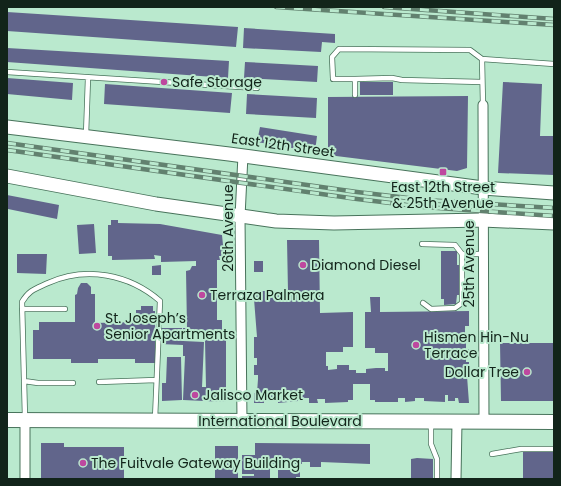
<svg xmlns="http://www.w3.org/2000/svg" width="561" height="486" font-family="Poppins,sans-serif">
	<rect width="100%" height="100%" fill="#bae9ce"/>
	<path fill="#61658b" d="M7 12 238 27 236 47 7 31Z
		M244 28 335 34V43L322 42 321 52 243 48Z
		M7 48 229 61 228 78 7 62Z
		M245 62 318 66 317 82 244 78Z
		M7 78 73 83 72 100 7 94Z
		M360 82H393V95H360Z
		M503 82 542 84 540 136H554V175L498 173Z
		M105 84 232 93 230 113 104 104Z
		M247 94 317 98 316 118 246 114Z
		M468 96 467 168 457 171 328 155V97Z
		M260 127 317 136 315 152 257 142Z
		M7 195 59 205 57 219 8 209Z
		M111 220H118V223L160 224 222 235 223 245H226L225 256H219L220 260H217V320H222V333L204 334V331H201V334H183V328H187L186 271 190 270 192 266H196V261L161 262V256L154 255 155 259 112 260V256H108V225H111Z
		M94 224 96 253 79 254 77 225Z
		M287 240H319L320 313 353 312V347H343V352H326V366H328V370L337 369V365H349V370H356V373H366V369L376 368H385V371H388V353H375V348H365V312H371L370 297H380V312L469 311V326H465V333H469V342H466V349H469V358H466V362H469V376H467L469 403H459L458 398H455V401H448V395H445V402L424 401V398H415V401L405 402V398H398V402H375V400H370V384H353V400H348V402L325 403V399H317L318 403H309V398H298V401L278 403V398H275V401H267V398L264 399V403H254V393H257L258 379V375H254V365H257V358H254V337H257L254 299H256V291H288Z
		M441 251H457V265H460V295H457L456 304 444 305V299H441Z
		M17 254H47L46 274 17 273Z
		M254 261H263V272H254Z
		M161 265V275H152V266Z
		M81 283H87L91 287V294H95V323L136 322V310H141V306H153V311H155V363H135V359H98V363H71V359H33V330H39V322H75V295L77 294 78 288Z
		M161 328H182L183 341 204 342 202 387H206L205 340 226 339V402L183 400 185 356H183V345L160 344Z
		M500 343H554V401H501Z
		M167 357H181L182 400 162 401V383H166Z
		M41 443H64V447H124V479H41Z
		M255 443 370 444V464L321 462V467H310V462H302V464H295V462H278V464H270V479H242V476H254V474H242V455H255Z
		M215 446H238V479H215Z
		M538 450 554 452V478H523V452H538Z
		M417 458 433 459V479H411V459Z
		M278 470H300V477H296V479H278Z"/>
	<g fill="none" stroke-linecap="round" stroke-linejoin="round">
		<g stroke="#48735b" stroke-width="6">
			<path id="lane" d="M7 72 257 88
				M355 79 392 78 402 80 482 82
				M355 95V79H333L332 57 339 49 470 50 482 59
				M483 105 482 59 554 64
				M86 135 88 78
				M422 244 455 245 462 254V303L455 308 431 309 423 303
				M462 254H483
				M22 309H65
				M24 381 38 383H73
				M99 382 156 380
				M25 418 22 302C29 290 35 289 48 283 86 266 129 274 160 301L155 419
				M431 424V444L437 459V479
				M492 454 521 449H554"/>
		</g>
		<g stroke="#48735b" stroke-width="11">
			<path id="street" d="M483 105 484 422
				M242 421 240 217 243 155
				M25 479V420
				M456 479 457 422"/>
		</g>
		<g stroke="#48735b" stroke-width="15">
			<path id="secondary" d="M7 127 229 154 483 188 554 193
				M7 176 156 204 276 221 334 223 482 220 554 223"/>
		</g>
		<g stroke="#48735b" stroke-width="16">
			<path id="primary" d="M7 420 554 422"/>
		</g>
		<use href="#lane" stroke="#fff" stroke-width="4.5"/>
		<use href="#street" stroke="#fff" stroke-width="9"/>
		<use href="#secondary" stroke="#fff" stroke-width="13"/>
		<use href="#primary" stroke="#fff" stroke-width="14"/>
		<g stroke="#62816f" stroke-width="4.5">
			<path id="rail" d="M276 7 554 25
				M384 7 554 19
				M7 143 357 192 425 200 554 208
				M7 150 357 199 424 207 554 216"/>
		</g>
		<use href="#rail" stroke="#bae9ce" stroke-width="3" stroke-dasharray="9" stroke-linecap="butt"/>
	</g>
	<g fill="#be489f" stroke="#bae9ce" stroke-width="1.5">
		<circle cx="164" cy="82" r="4"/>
		<rect x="439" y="168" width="8" height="8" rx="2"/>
		<circle cx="303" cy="265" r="4"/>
		<circle cx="202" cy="295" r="4"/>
		<circle cx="97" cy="326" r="4"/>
		<circle cx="416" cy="345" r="4"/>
		<circle cx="527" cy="372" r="4"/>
		<circle cx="195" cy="395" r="4"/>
		<circle cx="83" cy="463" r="4"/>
	</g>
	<g text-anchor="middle" stroke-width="4" stroke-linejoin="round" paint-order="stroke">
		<g font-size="14" fill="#12241a" stroke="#bae9ce" text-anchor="start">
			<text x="172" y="87">Safe Storage</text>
			<text x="443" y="192" text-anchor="middle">East 12th Street<tspan x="443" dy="16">&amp; 25th Avenue</tspan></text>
			<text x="311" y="270">Diamond Diesel</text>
			<text x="210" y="300">Terraza Palmera</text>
			<text x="105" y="323">St. Joseph’s<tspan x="105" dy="16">Senior Apartments</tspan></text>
			<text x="424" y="342">Hismen Hin-Nu<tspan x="424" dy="16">Terrace</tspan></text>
			<text x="519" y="377" text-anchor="end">Dollar Tree</text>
			<text x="203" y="400">Jalisco Market</text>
			<text x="91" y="468">The Fuitvale Gateway Building</text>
		</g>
		<g font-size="14" fill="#12241a" stroke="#bae9ce">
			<text transform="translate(283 145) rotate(8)" y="5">East 12th Street</text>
			<text transform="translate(228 228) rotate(-90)" y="5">26th Avenue</text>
			<text transform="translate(469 264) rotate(-90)" y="5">25th Avenue</text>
			<text x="280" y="426">International Boulevard</text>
		</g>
	</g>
	<rect width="561" height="486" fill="none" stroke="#12241a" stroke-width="16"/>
</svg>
